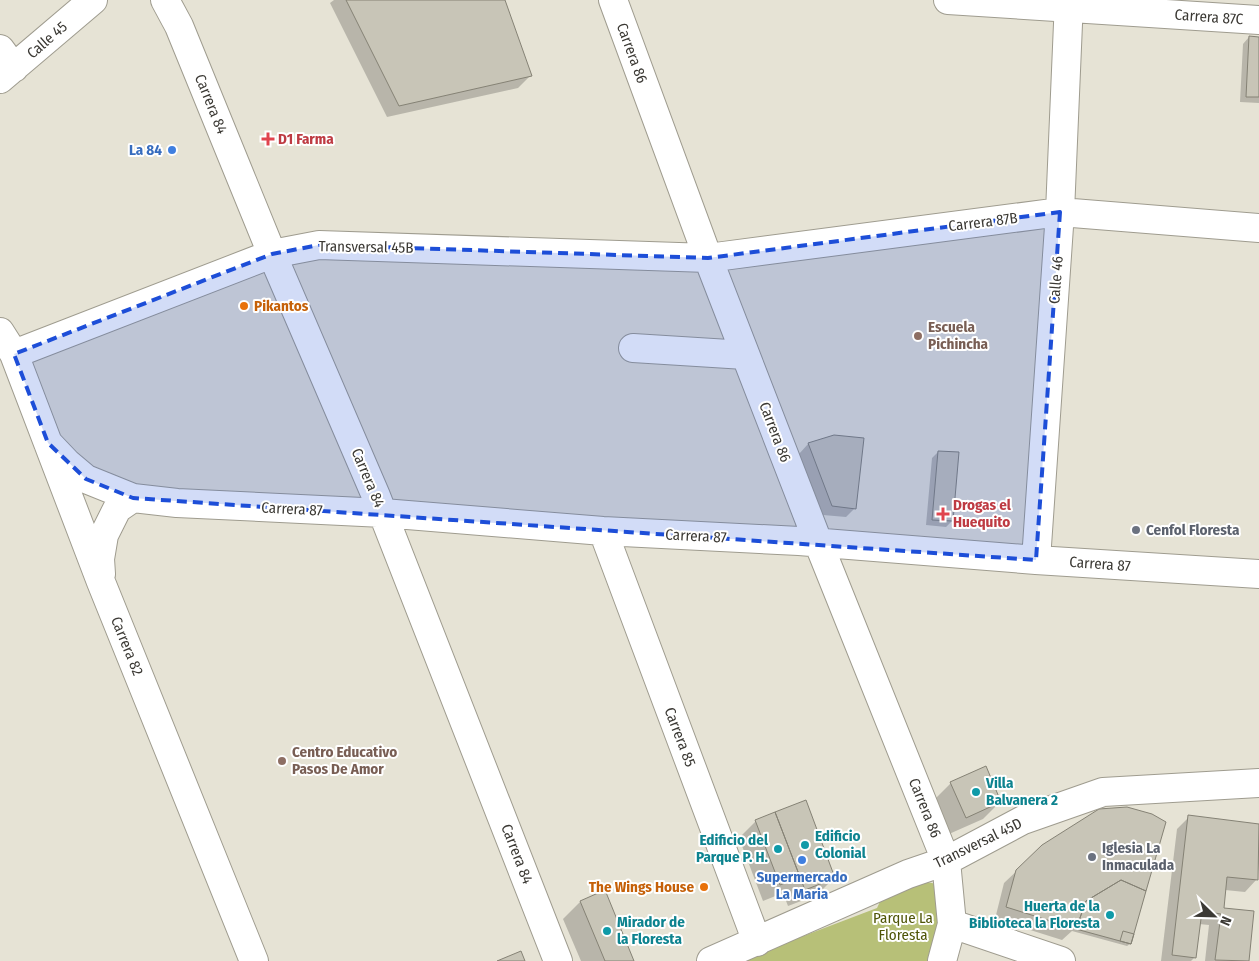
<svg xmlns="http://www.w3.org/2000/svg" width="1259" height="961" font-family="'Fira Sans Condensed',sans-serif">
	<rect width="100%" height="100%" fill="#e6e3d5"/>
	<path fill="#b7c078" d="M921 881 937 884 944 900 928 961H738L877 908 886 889Z"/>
	<path fill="#0003" d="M334 0H503L530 76 518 88 387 117 330 3Z
		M1249 37 1259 38V103L1240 102 1243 44Z
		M834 437 855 508 846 517 823 515 799 454 808 444Z
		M938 452 952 521 946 527 926 525 932 458Z
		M951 783 1000 802 983 819 949 834 934 800Z
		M805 802 834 878 817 895 788 906 783 893 763 901 739 838 756 821Z
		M1189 817 1259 825V863L1257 879 1245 892 1225 890 1222 909 1253 912 1247 961H1205L1209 925 1199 924 1195 957 1191 961H1161L1177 829Z
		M1043 846 1130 944 1127 946 1072 931 1062 940 995 919 1004 883Z
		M580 902 632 961H581L563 919Z"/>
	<path fill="#c8c5b7" stroke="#858275" d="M346 0H505L532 76 399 106Z
		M1249 36 1259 37V97H1246Z
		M834 435 864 438 856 509 832 506 808 443Z
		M938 451 959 452 953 521 932 520Z
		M986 766 1001 802 966 818 950 782Z
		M806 800 835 878 805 890 775 812Z
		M1127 807 1152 814 1166 822 1146 891 1121 880 1086 901 1076 929 1006 907 1016 870 1042 845 1099 809Z
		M775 812 800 877 780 885 755 820Z
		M1188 815 1259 824 1258 880 1227 877 1224 908 1254 911 1249 961 1215 960 1221 914 1202 911 1196 958 1172 955Z
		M1121 880 1146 891 1131 944 1076 929 1086 901Z
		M605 890 634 961H605L580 901Z
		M1123 931 1134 934 1131 944 1120 941Z
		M521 951 525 961H497Z"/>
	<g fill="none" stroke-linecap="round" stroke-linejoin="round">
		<g stroke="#9f9c8f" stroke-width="30">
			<path id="minor" d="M165 0 179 26 272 254 376 496 558 961
				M613 0 708 258 818 542 946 861 952 924 942 961
				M948 0 1259 20
				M0 49 14 68
				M0 79 93 0
				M0 332 14 354 101 582 254 961
				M633 348 745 355
				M14 354 272 254 319 245 708 258 1060 212 1259 228
				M48 443 67 463 86 479 133 498 177 503 383 513 603 531 799 541 1036 560 1259 574
				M603 531 757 942
				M1036 560 1060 212 1069 0
				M101 574 100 559 104 535 117 509 133 498
				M952 924 1061 961
				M711 961 908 874 946 861 1023 820 1103 792 1259 783"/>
		</g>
		<use href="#minor" stroke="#fff" stroke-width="28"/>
	</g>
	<path fill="#1d4ed8" fill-opacity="0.2" stroke="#1d4ed8" stroke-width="4" stroke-dasharray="10 6" stroke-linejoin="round" d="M1060 212 1036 560 133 498 86 479 48 443 14 354 272 254 319 245 708 258Z"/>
	<g fill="#e0444e" stroke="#fff" stroke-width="2">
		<path d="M265.5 131.5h5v5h5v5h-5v5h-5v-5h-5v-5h5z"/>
		<path d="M940.5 506.5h5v5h5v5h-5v5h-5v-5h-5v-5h5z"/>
	</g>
	<g fill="#3f7fe0" stroke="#fff" stroke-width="2">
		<circle cx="172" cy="150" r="5"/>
		<circle cx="802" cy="860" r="5"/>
	</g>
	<g fill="#e8710a" stroke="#fff" stroke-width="2">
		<circle cx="244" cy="306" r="5"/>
		<circle cx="704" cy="887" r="5"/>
	</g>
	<g fill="#8d6e63" stroke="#fff" stroke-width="2">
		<circle cx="918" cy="336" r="5"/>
		<circle cx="282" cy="761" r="5"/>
	</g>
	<g fill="#6b7280" stroke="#fff" stroke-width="2">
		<circle cx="1136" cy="530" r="5"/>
		<circle cx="1092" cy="857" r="5"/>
	</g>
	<g fill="#0f9aa8" stroke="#fff" stroke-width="2">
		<circle cx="976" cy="792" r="5"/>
		<circle cx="805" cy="845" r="5"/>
		<circle cx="778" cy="849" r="5"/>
		<circle cx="1110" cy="915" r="5"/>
		<circle cx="607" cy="931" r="5"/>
	</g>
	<g text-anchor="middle" stroke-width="4" stroke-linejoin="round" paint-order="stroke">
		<g font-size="15" fill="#3b3934" stroke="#fff">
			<text transform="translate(1209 17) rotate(4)" y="5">Carrera 87C</text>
			<text transform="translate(47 40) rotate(-41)" y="5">Calle 45</text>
			<text transform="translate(632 53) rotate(70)" y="5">Carrera 86</text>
			<text transform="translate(211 104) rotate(68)" y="5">Carrera 84</text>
			<text transform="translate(983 222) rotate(-7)" y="5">Carrera 87B</text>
			<text transform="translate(366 247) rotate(1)" y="5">Transversal 45B</text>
			<text transform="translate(1056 280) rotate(-86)" y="5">Calle 46</text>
			<text transform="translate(775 432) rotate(69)" y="5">Carrera 86</text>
			<text transform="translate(368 478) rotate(67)" y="5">Carrera 84</text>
			<text transform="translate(292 509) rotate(3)" y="5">Carrera 87</text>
			<text transform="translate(696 536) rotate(3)" y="5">Carrera 87</text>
			<text transform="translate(1100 564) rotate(4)" y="5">Carrera 87</text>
			<text transform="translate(127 646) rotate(68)" y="5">Carrera 82</text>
			<text transform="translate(680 737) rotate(69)" y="5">Carrera 85</text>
			<text transform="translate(925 808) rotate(68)" y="5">Carrera 86</text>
			<text transform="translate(978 843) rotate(-26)" y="5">Transversal 45D</text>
			<text transform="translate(517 854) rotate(69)" y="5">Carrera 84</text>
		</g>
		<g font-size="15" font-weight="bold" fill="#be3a42" stroke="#fff" text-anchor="start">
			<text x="278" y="144">D1 Farma</text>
			<text x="953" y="510">Drogas el<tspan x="953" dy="17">Huequito</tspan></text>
		</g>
		<g font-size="15" font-weight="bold" fill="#366cbe" stroke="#fff" text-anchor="end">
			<text x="162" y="155">La 84</text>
			<text x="802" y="882" text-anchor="middle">Supermercado<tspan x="802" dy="17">La Maria</tspan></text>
		</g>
		<g font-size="15" font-weight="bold" fill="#c56008" stroke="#fff" text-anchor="start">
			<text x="254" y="311">Pikantos</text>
			<text x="694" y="892" text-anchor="end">The Wings House</text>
		</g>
		<g font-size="15" font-weight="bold" fill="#785e54" stroke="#fff" text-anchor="start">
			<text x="928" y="332">Escuela<tspan x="928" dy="17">Pichincha</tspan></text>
			<text x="292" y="757">Centro Educativo<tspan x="292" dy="17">Pasos De Amor</tspan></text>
		</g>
		<g font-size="15" font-weight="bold" fill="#5b616d" stroke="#fff" text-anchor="start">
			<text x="1146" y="535">Cenfol Floresta</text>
			<text x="1102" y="853">Iglesia La<tspan x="1102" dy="17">Inmaculada</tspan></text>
		</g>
		<g font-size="15" font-weight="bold" fill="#0d838f" stroke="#fff" text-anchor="start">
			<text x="986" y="788">Villa<tspan x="986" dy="17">Balvanera 2</tspan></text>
			<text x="815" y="841">Edificio<tspan x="815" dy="17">Colonial</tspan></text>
			<text x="768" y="845" text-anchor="end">Edificio del<tspan x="768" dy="17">Parque P. H.</tspan></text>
			<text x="1100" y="911" text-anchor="end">Huerta de la<tspan x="1100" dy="17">Biblioteca la Floresta</tspan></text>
			<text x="617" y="927">Mirador de<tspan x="617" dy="17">la Floresta</tspan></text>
		</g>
		<g font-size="15" fill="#4f5507" stroke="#fff">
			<text x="903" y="923">Parque La<tspan x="903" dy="17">Floresta</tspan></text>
		</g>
	</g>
	<g transform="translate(1214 916) rotate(113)" stroke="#ffffff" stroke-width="4" paint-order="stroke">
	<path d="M0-4L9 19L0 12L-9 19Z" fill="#3b3934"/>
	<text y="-8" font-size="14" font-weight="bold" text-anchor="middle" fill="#3b3934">N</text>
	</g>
</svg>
